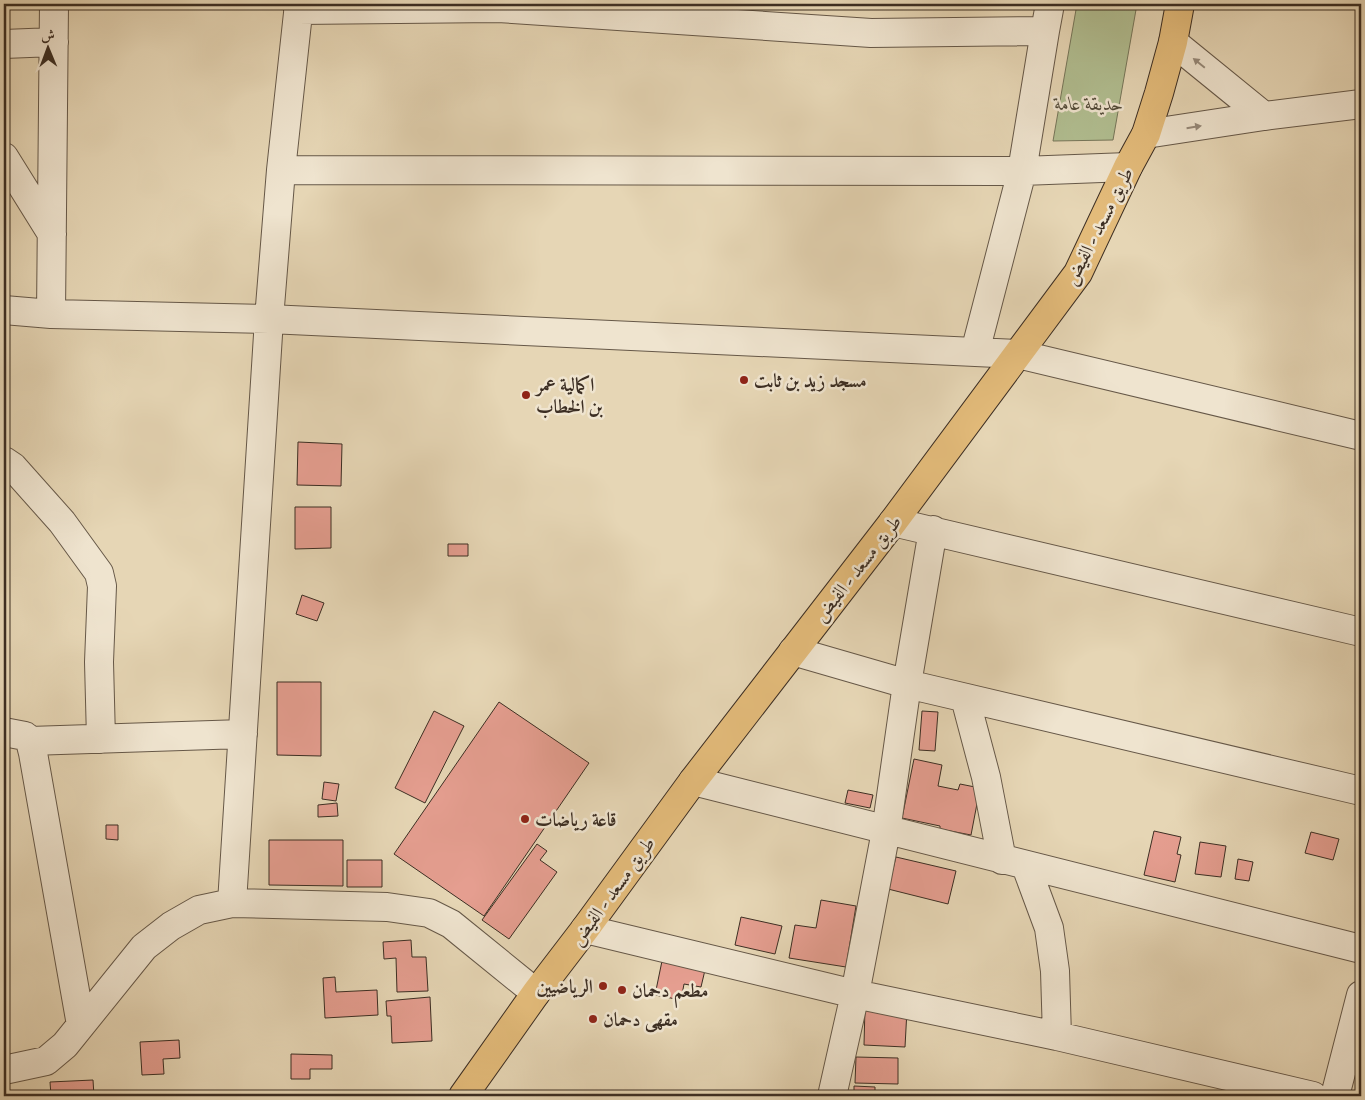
<svg xmlns="http://www.w3.org/2000/svg" width="1365" height="1100" font-family="'Sorts Mill Goudy',Amiri,serif">
	<rect width="100%" height="100%" fill="#e6d6b5"/>
	<filter id="stains"><feTurbulence type="fractalNoise" baseFrequency=".004" numOctaves="4"/><feColorMatrix values="0 0 0 0 .2 0 0 0 0 .09 0 0 0 0 .02 0 0 0 .5 -.17"/></filter>
	<radialGradient id="worn" r=".72"><stop offset=".6" stop-color="#630" stop-opacity="0"/><stop offset="1" stop-color="#630" stop-opacity=".3"/></radialGradient>
	<path fill="#b1be91" stroke="#76765a" d="M1077 4H1137L1113 140 1053 141Z"/>
	<path fill="#e59e90" stroke="#3c2e23" d="M298 442 342 444 341 486 297 485Z
		M295 507H331V548L295 549Z
		M448 544H468V556H448Z
		M302 595 324 603 317 621 296 614Z
		M277 682H321V756L277 755Z
		M499 702 589 763 484 916 394 854Z
		M434 711 464 726 425 803 395 788Z
		M922 711 938 712 935 751 919 750Z
		M914 759 942 765 938 786 958 790 960 784 980 788 971 835 940 829V826L902 818Z
		M324 782 339 784 336 801 322 799Z
		M848 790 873 795 870 808 845 803Z
		M337 803 338 816 318 817V805Z
		M106 825H118V840L106 839Z
		M1154 831 1181 837 1177 854 1181 855 1175 882 1144 875Z
		M1311 832 1339 839 1333 860 1305 853Z
		M269 840H343V886L269 885Z
		M1200 842 1226 846 1221 877 1195 874Z
		M537 844 547 851 540 860 557 872 509 939 482 920Z
		M896 857 956 871 948 904 888 889Z
		M1238 859 1253 862 1249 881 1235 879Z
		M347 860H382V887H347Z
		M821 900 856 906 846 967 789 958 795 925 816 928Z
		M741 917 782 926 775 954 735 945Z
		M411 940 412 957H426L428 991 397 992 396 958 384 959 383 942Z
		M662 961 705 970 701 987 684 984 681 1000 655 995Z
		M335 977 336 992 377 990 378 1015 325 1018 323 978Z
		M430 997 432 1041 392 1043 391 1016H387L386 1001Z
		M865 1007 907 1010 905 1047 864 1045Z
		M179 1040 180 1058 163 1059 164 1074 142 1075 140 1042Z
		M291 1054 332 1055V1069H310V1079H291Z
		M856 1057 898 1058V1084L855 1083Z
		M93 1080 94 1096H51L50 1082Z
		M854 1086 875 1087V1096H854Z"/>
	<g fill="none" stroke-linecap="round" stroke-linejoin="round">
		<g stroke="#665848" stroke-width="30">
			<path id="minor" d="M54 4 51 314 269 319 1018 354 1361 436
				M299 4 281 170 269 319 232 903 387 907 429 913 451 924 536 993
				M298 10 498 8 871 33 1045 31 1022 171 975 352
				M1045 31 1050 4
				M1173 42 1264 116
				M4 44 54 42
				M1146 134 1264 116 1361 104
				M4 157 52 234
				M281 170 1022 171 1128 167
				M4 310 51 314
				M4 461 13 467 62 522 99 573 102 586 99 662 101 739
				M893 522 1361 632
				M793 651 907 684 1361 791
				M965 698 986 777 1002 860
				M4 732 25 736 30 741 33 753 81 1025
				M30 741 243 734
				M693 781 1361 949
				M1026 866 1049 928 1055 971 1057 1036
				M585 929 855 994 1057 1036 1313 1096
				M4 1070 46 1061 65 1045 144 947 171 926 199 910 232 903
				M832 1096 855 994 886 831 907 684 933 530
				M1335 1096 1361 995"/>
		</g>
		<g stroke="#3c2e23" stroke-width="30">
			<path id="major" d="M463 1096 536 993 585 929 693 781 893 522 1078 273 1128 167 1146 134 1159 93 1173 42 1180 4"/>
		</g>
		<use href="#minor" stroke="#efe4cf" stroke-width="28"/>
		<use href="#major" stroke="#e3bb7a" stroke-width="28"/>
	</g>
	<defs><path id="oneway-solid" d="M-6-.8H1V-3.2L6.5 0L1 3.2V.8H-6Z" transform="scale(1.25)"/></defs>
	<g fill="#968979">
		<use href="#oneway-solid" transform="translate(1199 63) rotate(-141)"/>
		<use href="#oneway-solid" transform="translate(1194 127) rotate(-9)"/>
	</g>
	<g fill="#8f2418" stroke="#efe4cf" stroke-width="2">
		<circle cx="744" cy="380" r="5"/>
		<circle cx="526" cy="395" r="5"/>
		<circle cx="525" cy="819" r="5"/>
		<circle cx="603" cy="986" r="5"/>
		<circle cx="622" cy="990" r="5"/>
		<circle cx="593" cy="1019" r="5"/>
	</g>
	<g text-anchor="middle" stroke-width="5" stroke-linejoin="round" paint-order="stroke">
		<g font-size="19" font-style="italic" fill="#534b39" stroke="#efe4cf">
			<text x="1089" y="110">حديقة عامة</text>
		</g>
		<g font-size="19" fill="#3c2e23" stroke="#efe4cf">
			<text transform="translate(1098 226) rotate(-63)" y="7">طريق مسعد - الفيض</text>
			<text transform="translate(857 568) rotate(-52)" y="7">طريق مسعد - الفيض</text>
			<text transform="translate(612 891) rotate(-54)" y="7">طريق مسعد - الفيض</text>
		</g>
		<g font-size="19" font-weight="bold" fill="#3c2e23" stroke="#efe4cf" text-anchor="start">
			<text x="754" y="387">مسجد زيد بن ثابت</text>
			<text x="536" y="391">اكمالية عمر<tspan x="536" dy="22">بن الخطاب</tspan></text>
			<text x="535" y="826">قاعة رياضات</text>
			<text x="593" y="993" text-anchor="end">الرياضيين</text>
			<text x="632" y="997">مطعم دحمان</text>
			<text x="603" y="1026">مقهى دحمان</text>
		</g>
	</g>
	<rect width="1365" height="1100" fill="none" stroke="#e6d6b5" stroke-width="20"/>
	<rect x="5" y="5" width="1355" height="1090" fill="none" stroke="#3c2e23" stroke-width="2.5"/>
	<rect x="10" y="10" width="1345" height="1080" fill="none" stroke="#3c2e23"/>
	<g transform="translate(48 48) rotate(359)" stroke="#efe4cf" stroke-width="4" paint-order="stroke">
	<path d="M0-4L9 19L0 12L-9 19Z" fill="#3c2e23"/>
	<text y="-8" font-size="14" font-weight="bold" text-anchor="middle" fill="#3c2e23">ش</text>
	</g>
	<rect width="100%" height="100%" filter="url(#stains)"/>
	<rect width="100%" height="100%" fill="url(#worn)"/>
</svg>
